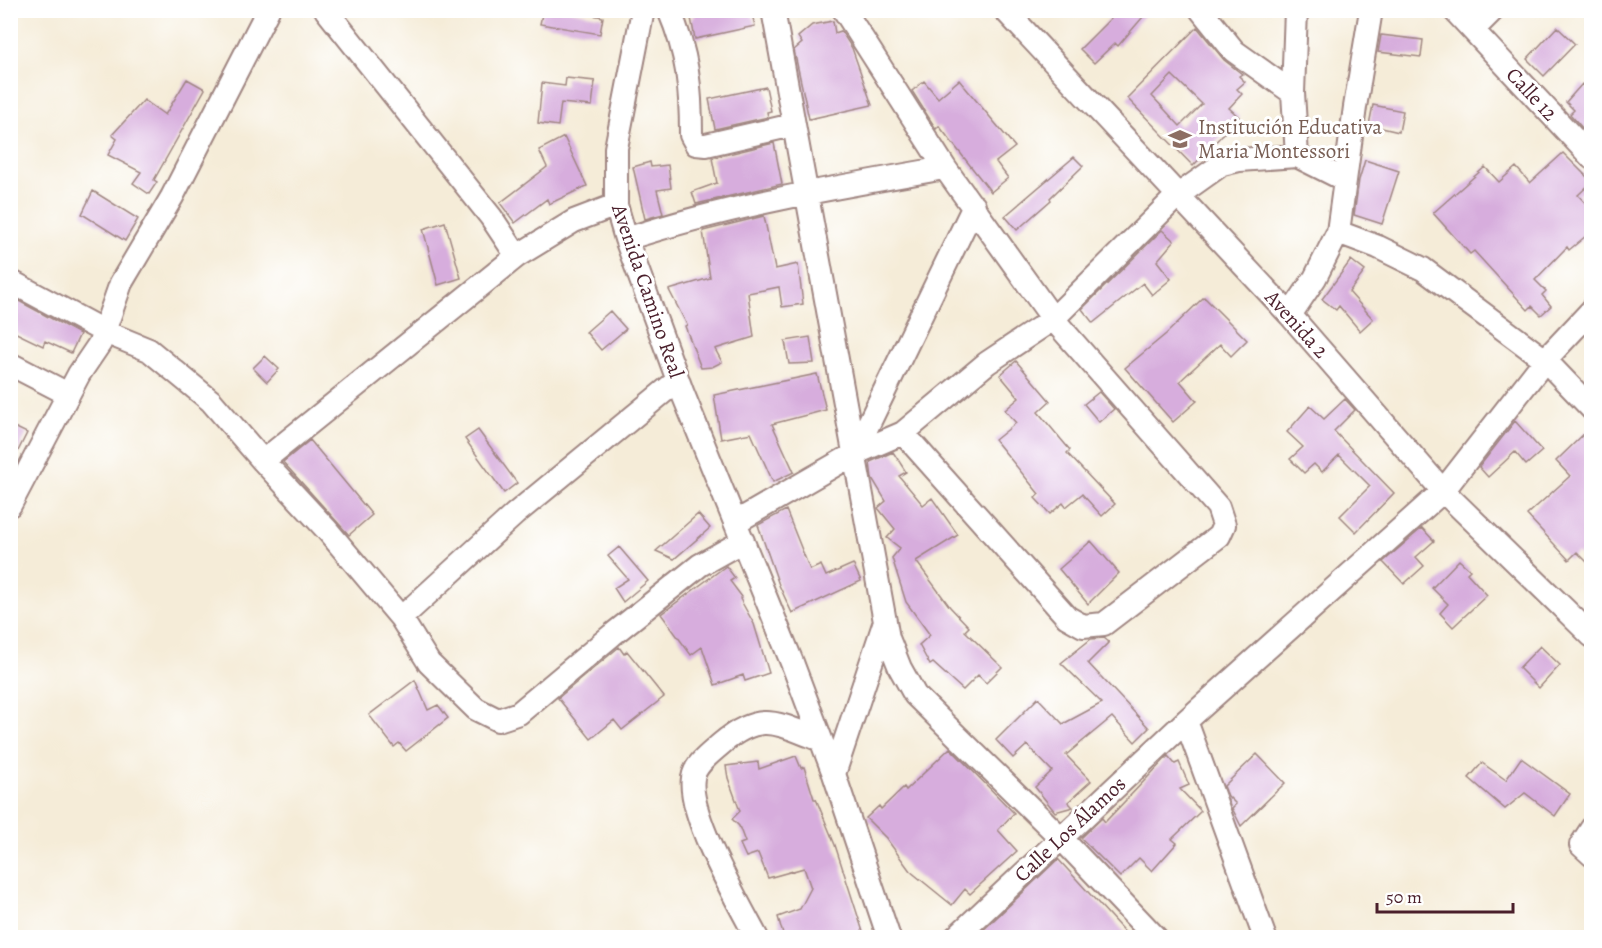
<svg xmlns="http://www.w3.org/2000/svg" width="1602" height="948" font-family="Alegreya,serif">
	<rect width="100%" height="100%" fill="#fff"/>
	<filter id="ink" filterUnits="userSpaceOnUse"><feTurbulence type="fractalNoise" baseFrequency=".0167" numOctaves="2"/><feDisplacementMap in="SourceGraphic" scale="12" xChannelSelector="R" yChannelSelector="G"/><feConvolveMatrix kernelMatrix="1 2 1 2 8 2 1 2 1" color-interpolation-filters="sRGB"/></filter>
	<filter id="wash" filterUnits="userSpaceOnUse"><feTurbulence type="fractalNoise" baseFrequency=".008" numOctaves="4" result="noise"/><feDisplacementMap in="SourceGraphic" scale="24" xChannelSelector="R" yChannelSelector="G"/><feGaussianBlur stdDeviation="1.35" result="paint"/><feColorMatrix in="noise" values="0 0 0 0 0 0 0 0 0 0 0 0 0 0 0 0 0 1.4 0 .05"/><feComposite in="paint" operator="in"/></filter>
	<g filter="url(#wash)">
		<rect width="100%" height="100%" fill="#f5ecd8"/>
		<g id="blocks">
			<path fill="#d7addd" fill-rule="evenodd" d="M543 10H566L603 17 600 34 540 24Z
				M692 10H751L755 26 695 39 691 18 694 17Z
				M1119 10H1149L1118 46 1115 43 1094 63 1080 49Z
				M833 21 835 33 841 31 852 48 872 105 809 119 794 50 802 43 798 37 812 25Z
				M1197 27 1224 60 1242 74 1239 76 1245 82 1237 89 1242 94 1229 108 1239 117 1193 166 1127 98ZM1172 75 1202 104 1180 126 1152 96Z
				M1557 27 1575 44 1544 76 1527 59Z
				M1381 35 1423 40 1421 57 1378 52Z
				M566 78 595 81 592 106 561 103 558 126 538 123 542 83 565 86Z
				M187 79 205 89 154 180 157 182 149 194 133 183 141 172 108 155 117 139 112 135 144 100 165 115Z
				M959 80 1015 147 996 162 1008 178 991 192 939 126 936 129 912 91 924 81 938 98Z
				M1582 84 1592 93V122L1584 130 1570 114 1574 110 1566 102Z
				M766 87 771 111 767 112 768 117 715 129 709 99Z
				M1373 105 1403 111 1399 132 1369 125Z
				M564 137 587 186 549 204 547 199 515 223 500 203 547 167 539 150Z
				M774 143 782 184 696 204 692 192 717 183 712 158Z
				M1563 153 1592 182 1578 195 1592 210V231L1569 250 1567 247 1535 280 1546 291 1542 295 1551 306 1541 315 1532 306 1528 310 1474 251 1470 254 1433 213 1485 167 1499 182 1516 167 1530 183Z
				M1074 157 1083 166 1050 198 1051 200 1017 230 1005 216Z
				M1365 160 1399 171 1382 224 1354 215 1359 180Z
				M650 162 651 167 668 165 671 188 657 190 663 214 645 219 633 167Z
				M93 191 138 219 125 241 82 214Z
				M764 216 775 269 798 264 803 304 782 307 779 287 748 293 754 337 715 349 722 362 712 367 701 368 685 326 687 325 669 290 710 278 703 231Z
				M445 222 461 278 438 285 423 229Z
				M1162 230 1174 241 1157 261 1171 279 1152 295 1143 283 1093 323 1082 309Z
				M1351 260 1365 271 1349 292 1373 319 1360 331 1339 306 1336 310 1322 299Z
				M1204 297 1247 340 1231 356 1220 344 1180 381 1197 401 1173 422 1125 368 1166 334Z
				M17 300 80 334 71 353 45 341 43 346 10 330V314Z
				M610 311 626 329 601 350 586 332Z
				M810 337 814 363 789 364 785 341Z
				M265 356 279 369 267 382 253 368Z
				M1016 361 1050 401 1038 412 1070 450 1067 453 1115 504 1102 516 1082 494 1066 507 1063 503 1050 514 1035 498 1039 494 995 440 1016 423 1005 410 1019 398 1000 375Z
				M817 374 826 410 772 424 794 472 773 482 751 433 721 439 714 395Z
				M1099 392 1114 409 1099 422 1084 404Z
				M1345 399 1355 410 1334 431 1394 493 1356 532 1340 516 1370 486 1339 455 1322 472 1314 464 1304 473 1290 459 1303 447 1287 432 1310 406 1324 419Z
				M1515 421 1542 451 1526 465 1515 452 1488 477 1479 467Z
				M10 425 27 433 10 467Z
				M1592 426V567L1577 552 1569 560 1527 515 1570 476 1556 461Z
				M478 430 517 483 504 493 465 439Z
				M310 440 372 515 349 535 283 462Z
				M893 452 906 472 899 476 923 505 932 498 958 535 916 561 950 607 969 627 965 631 1002 667 986 683 978 675 963 690 933 663 930 665 919 645 930 635 906 602 892 558 900 548 887 538 895 529 878 508 886 501 872 478 870 462Z
				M786 510 810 570 821 565 826 576 853 564 861 581 792 613 779 585 758 525Z
				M698 514 710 528 674 559 656 551Z
				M1422 528 1434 541 1416 557 1424 566 1404 584 1383 562Z
				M1091 541 1119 573 1088 604 1059 569Z
				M619 547 648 581 623 602 614 588 628 579 608 556Z
				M1459 560 1470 570 1467 573 1487 595 1453 627 1440 613 1448 604 1432 588Z
				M726 566 735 578 730 581 742 597 740 599 754 624 769 673 745 681 743 675 715 685 702 647 691 655 661 614Z
				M1104 638 1109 642 1088 663 1149 728 1135 742 1112 717 1066 755 1091 781 1068 802 1073 807 1055 812 1035 787 1052 771 1027 745 1013 758 996 740 1038 698 1063 724 1102 703 1061 663 1091 639Z
				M1540 646 1560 665 1539 688 1519 668Z
				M619 647 624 654 627 651 664 697 622 730 614 720 591 739 558 698Z
				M415 680 428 710 438 705 448 718 406 751 399 743 394 747 369 715Z
				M950 748 1014 813 998 830 1017 851 970 894 965 889 952 905 910 871 886 838 866 818 879 806 881 809 904 787 906 790Z
				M1257 754 1285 783 1241 826 1232 808 1236 804 1228 796 1224 786Z
				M796 756 801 768 804 767 814 799H816L835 845 865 938H784L778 917 800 909 811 888 804 868 768 878 758 853 746 857 740 844 745 842 739 826 732 819 740 811 728 778 726 766 758 762 759 769Z
				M1168 756 1175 764 1179 762 1189 785 1180 789 1201 811 1172 839 1177 843 1152 871 1139 858 1120 877 1081 838 1102 818 1105 822Z
				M1521 758 1570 794 1555 816 1525 793 1505 809 1469 778 1482 763 1506 780Z
				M1058 859 1130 938H975Z"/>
		</g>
	</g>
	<g filter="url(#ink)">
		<use href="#blocks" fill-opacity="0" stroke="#a08682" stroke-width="1.5"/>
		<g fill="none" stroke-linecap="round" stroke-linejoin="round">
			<g stroke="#a08682" stroke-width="26">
				<path id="minor" d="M326 10 491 217 517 256
					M643 10 616 148V205L626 239 683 394 793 665 834 774 889 938
					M669 10C688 54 691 89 691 135L696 144 706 145 793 125
					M773 10 888 638 900 668 915 695 1061 838 1156 938
					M844 10 945 168 1053 319 1218 507 1224 525 1219 536 1104 624 1083 626 1067 617 903 433
					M1005 10 1290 315 1443 491 1592 636
					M1201 10 1234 51 1293 93
					M1296 10 1293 93 1297 156
					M1454 10 1592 158
					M1473 30 1493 10
					M1338 232 1378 247 1423 269 1545 360 1592 409
					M626 239C730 205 837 187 945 168
					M10 281 105 332 149 350 211 401 263 461 517 256 574 221 616 205
					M1290 315 1315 278 1338 232 1355 107 1371 10
					M10 364 68 394
					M854 454 974 206
					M263 461 327 530 401 618 429 663 476 709 498 720 519 713 612 635 700 565 743 541
					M10 505 79 374 100 343 121 283 172 197 268 10
					M736 522 854 454 903 433 987 363 1053 319 1177 196 1222 164 1239 160 1297 156 1345 180
					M401 618 515 514 678 380
					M1186 721 1265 938
					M834 774 885 621
					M1592 828 1581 845 1592 855
					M757 938C739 904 687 814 693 778 695 764 711 753 721 744 761 710 778 724 821 740
					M955 938 1186 721 1443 491 1545 360 1592 310"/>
			</g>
			<use href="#minor" stroke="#fff" stroke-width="22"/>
		</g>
	</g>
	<defs>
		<g id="school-bare" transform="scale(1.8)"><path d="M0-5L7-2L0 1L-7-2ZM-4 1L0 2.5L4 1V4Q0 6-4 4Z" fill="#8d6e63" stroke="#fff" stroke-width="2.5" paint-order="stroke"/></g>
	</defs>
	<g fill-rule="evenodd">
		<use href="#school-bare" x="1180" y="139"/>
	</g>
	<g text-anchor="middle" stroke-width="6" stroke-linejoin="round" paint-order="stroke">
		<g font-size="21" fill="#4a1f2b" stroke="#fff">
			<text transform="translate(1532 94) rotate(47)" y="7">Calle 12</text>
			<text transform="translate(648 291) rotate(71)" y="7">Avenida Camino Real</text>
			<text transform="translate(1297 324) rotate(48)" y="7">Avenida 2</text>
			<text transform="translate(1070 829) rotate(-43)" y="7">Calle Los Álamos</text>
		</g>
		<g font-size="21" fill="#785e54" stroke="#fff" text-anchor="start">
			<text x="1198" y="134">Institución Educativa<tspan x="1198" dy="24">Maria Montessori</tspan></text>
		</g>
	</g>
	<rect width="1602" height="948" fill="none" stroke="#fff" stroke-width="36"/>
	<path d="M1377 903v9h136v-9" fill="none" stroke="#4a1f2b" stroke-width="3"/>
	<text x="1386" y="903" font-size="18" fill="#4a1f2b" stroke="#ffffff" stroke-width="4.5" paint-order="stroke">50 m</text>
</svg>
